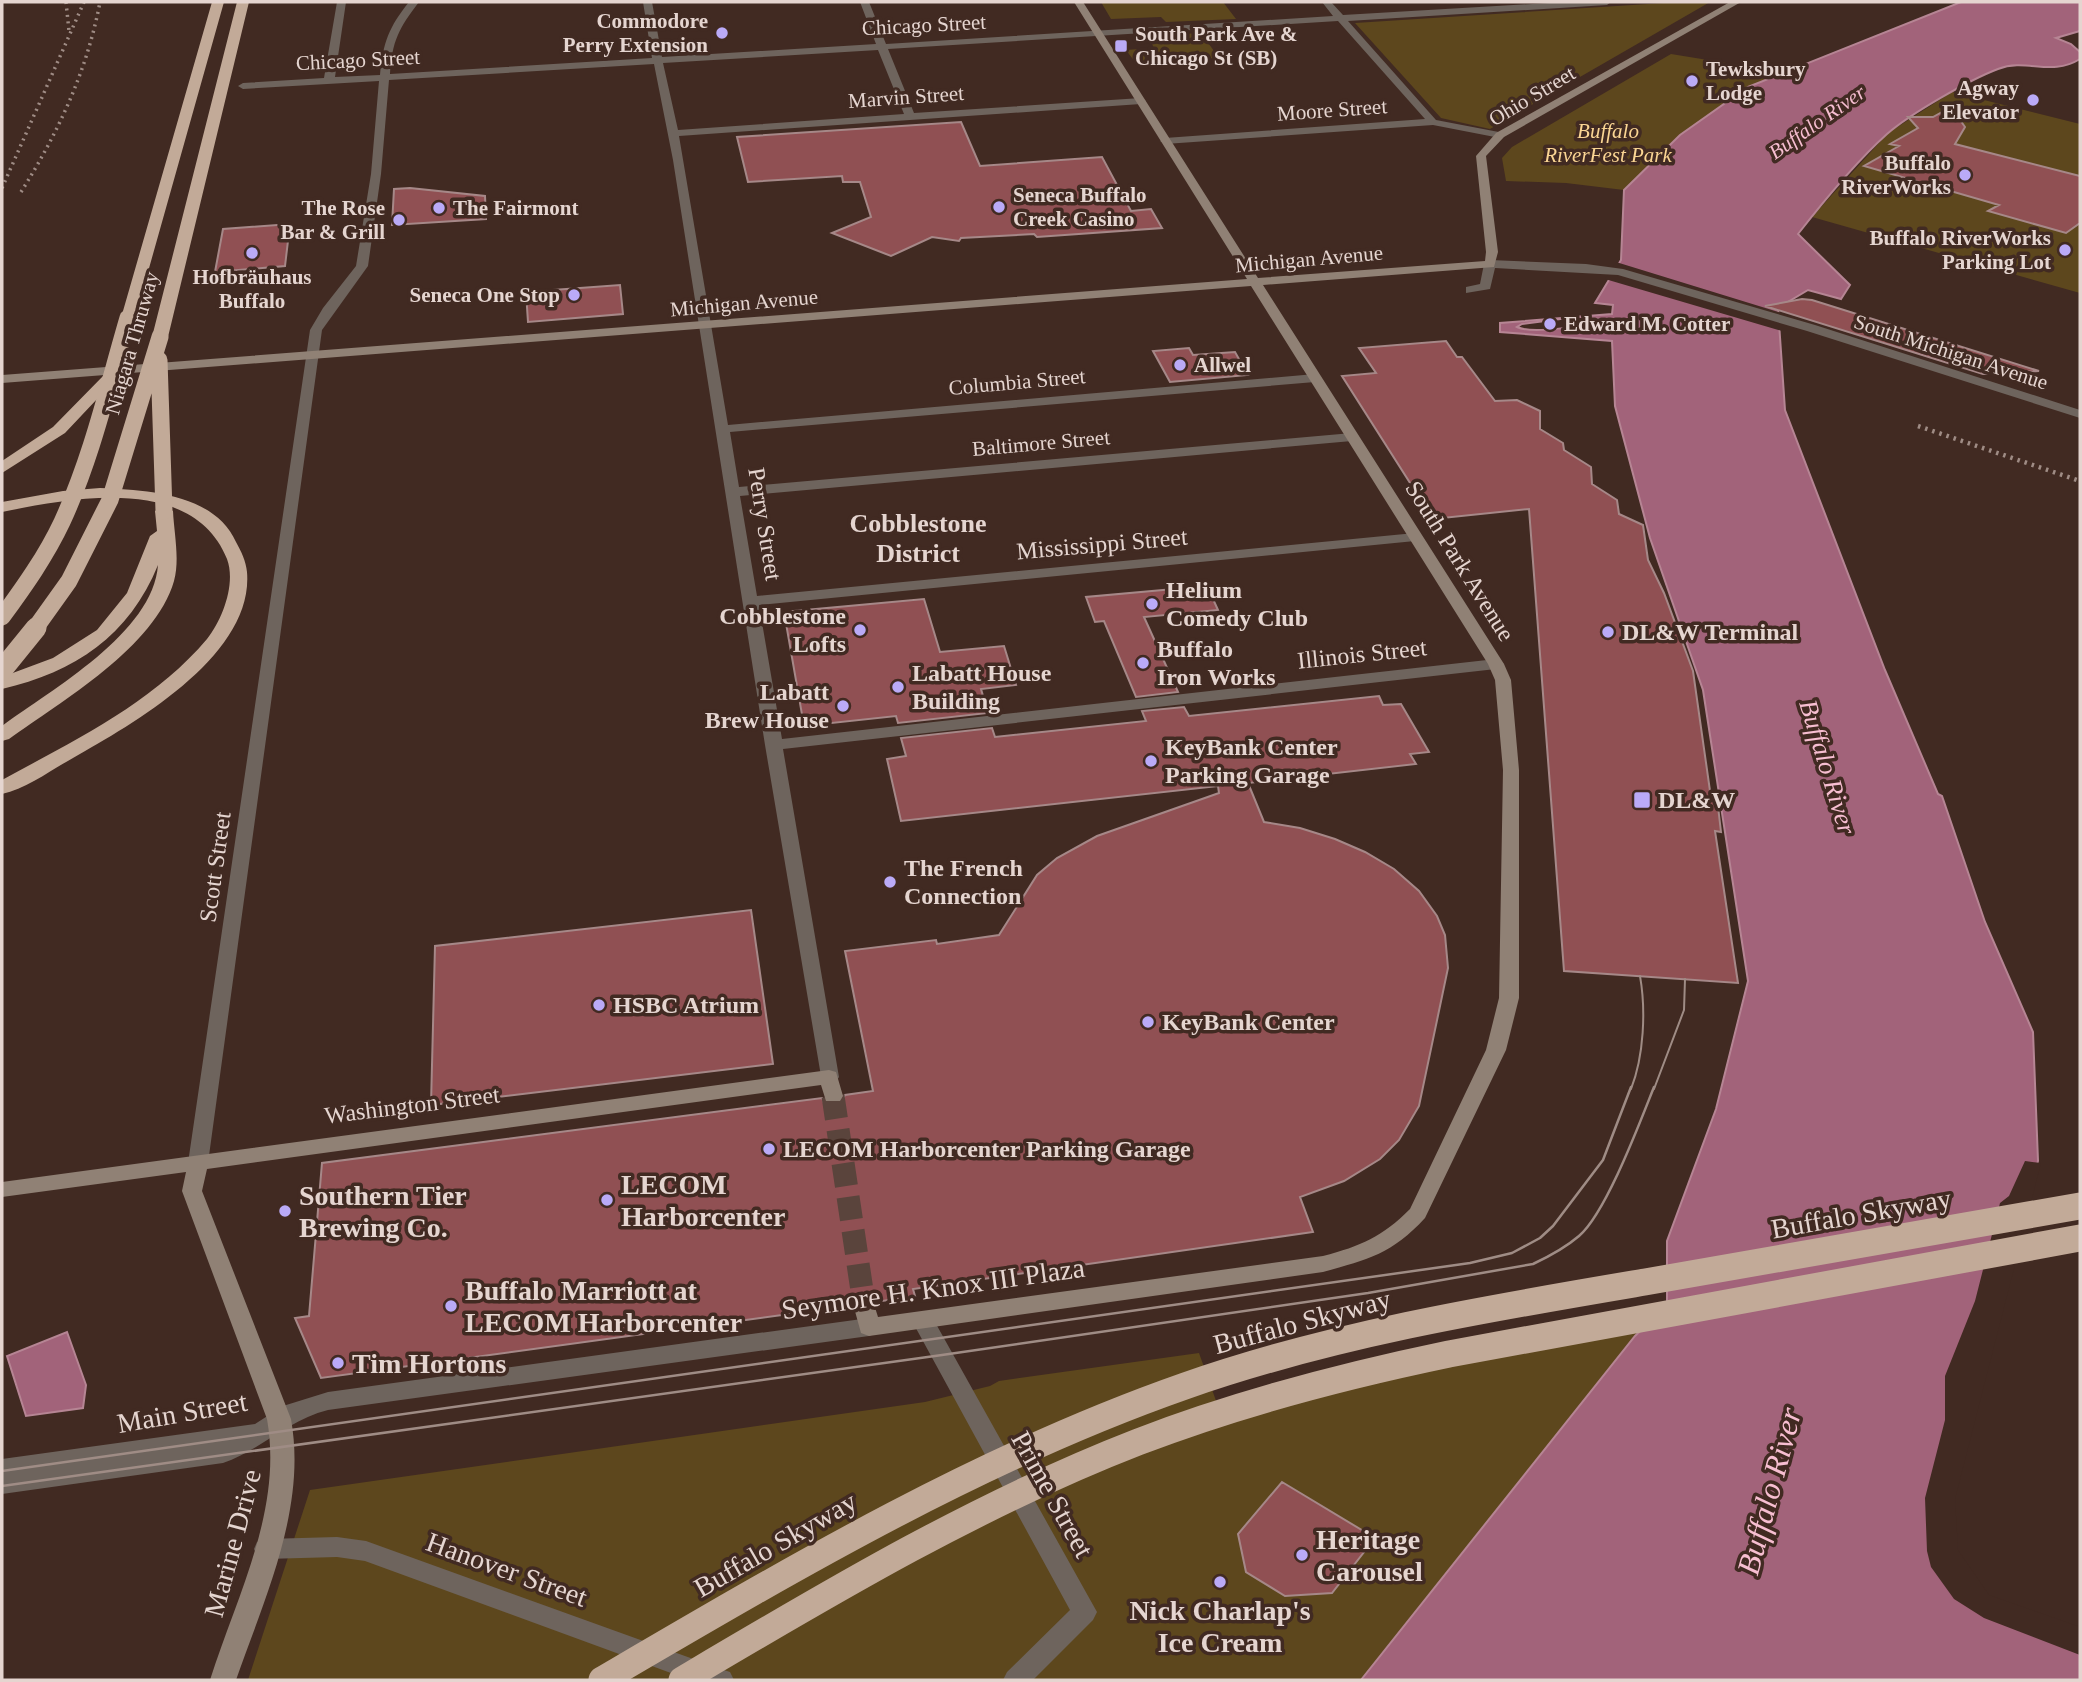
<svg xmlns="http://www.w3.org/2000/svg" width="2082" height="1682" font-family="Georgia,serif">
	<rect width="100%" height="100%" fill="#412a22"/>
	<path fill="#5d471d" d="M1101 2H1223L1236 19 1166 22 1161 17 1111 19Z
		M1679 2H1710L1490 129 1441 118 1355 23Z
		M1201 33 1219 58 1135 62 1126 50 1154 48 1152 44 1180 42 1176 35H1165Z
		M1671 54 1782 72C1718 101 1674 141 1624 190L1566 183 1506 181 1502 158 1512 147Z
		M1952 92 2080 124V293L1812 217 1888 133Z
		M1667 1306 1635 1336 1361 1680H248L310 1490 925 1402 990 1386 999 1381 1199 1353 1220 1412Z"/>
	<path fill="#a2637a" stroke="#b68594" stroke-width="2" fill-rule="evenodd" d="M1961 2H2080V31L2056 38 2071 44 2080 52V59C2051 77 2027 58 1998 69 1969 80 1910 114 1887 134 1857 161 1823 202 1798 234L1850 285 1841 299 1808 290 1778 308 1785 410 1885 670 1938 794 1942 796 1985 922 2033 1032 2038 1161 1951 1499 1954 1551 1986 1598 2080 1630V1680H1361L1635 1336 1667 1306V1241L1716 1109 1748 981 1703 690 1650 538 1615 406 1612 341 1500 332V323L1612 314 1613 305 1595 303 1621 260 1624 190 1680 135 1748 87ZM1576 317 1600 319C1587 327 1531 334 1517 327L1522 324Z
		M67 1332 86 1385 83 1408 26 1416 7 1356Z"/>
	<path fill="#412a22" d="M1616 262 1782 313V331L1605 279Z
		M2025 1161 2041 1163 1955 1499 1958 1550 1989 1595 2080 1627V1655L1984 1618 1954 1599 1931 1567 1927 1551 1925 1498 1945 1420V1376L1975 1301 2000 1203 2009 1196Z"/>
	<path fill="#905053" stroke="#a68888" stroke-width="2" d="M1951 107 1965 127 1955 144 2080 176V223L2066 233 1988 211 1999 205 1864 166 1899 146 1890 144 1918 128 1908 117H1933Z
		M961 122 980 166 1102 157 1131 211 1151 209 1162 228 1037 237 1034 234 961 238 959 241 932 237 891 256 832 233 871 217 860 182H843L842 176 748 182 737 137Z
		M410 188 485 196 486 219 392 225 394 189Z
		M290 224 285 266 215 272 223 229Z
		M620 285 623 314 528 322 526 292Z
		M1802 299 1812 300 2039 371 1983 374 1765 306Z
		M1446 341 1457 357H1462L1495 401 1517 400 1540 411V429L1563 443 1564 450 1591 467 1592 484 1617 500 1619 514 1643 525 1648 560 1664 593 1693 671 1711 798H1717L1721 832 1715 831 1738 983 1564 971 1529 509 1433 519 1342 376 1376 373 1359 348Z
		M1189 348 1193 355 1235 352 1248 375 1170 382 1153 351Z
		M1207 586 1218 610 1144 617 1178 692 1136 697 1104 621 1095 622 1086 597Z
		M924 599 940 652 1004 646 1016 685 981 689 988 713 898 723 896 716 804 726 784 612Z
		M1379 696 1383 705 1401 704 1429 752 1410 754 1416 764 1248 783 1264 822 1300 828 1335 839 1365 852 1394 869 1419 891 1437 916 1445 935 1448 968 1419 1106 1399 1140 1380 1159 1344 1181 1300 1197 1313 1232 913 1289 915 1296 876 1302 873 1295 863 1293 854 1297 851 1306 826 1309 321 1378 295 1318 309 1316 322 1163 822 1098 824 1103 840 1104 845 1095 873 1091 845 951 936 940 937 944 999 935 1037 875 1057 858 1097 836 1219 793 1218 786 901 821 887 759 906 756 901 738 992 728 995 737 1146 721 1142 711 1184 707 1189 716Z
		M751 910 773 1064 431 1105 435 946Z
		M1282 1482 1375 1538 1332 1593 1285 1596 1246 1572 1238 1534Z"/>
	<g fill="none" stroke-linecap="round" stroke-linejoin="round">
		<path stroke="#5a443c" stroke-width="23" stroke-dasharray="23 11" stroke-linecap="butt" d="M833 1096 864 1304"/>
		<path fill="#6e645d" fill-rule="evenodd" d="M337 2H346L335 77 380 75C383 42 389 27 409 2H419C399 28 392 41 390 74L652 58 643 2H652L662 57 876 44 860 2H869L886 44 1333 16 1322 2H1331L1343 15 1566 2H1611L1607 5 1348 21 1436 120 1504 133 1505 135 1500 138 1433 125 1165 144 1160 141 1165 138 1425 119 1338 21 888 49 914 113 1141 98 1146 101 1141 104 679 136 728 425 1315 374 1321 378 1315 382 730 432 739 487 1352 433 1359 437 1352 441 740 496 757 596 1415 533 1422 537 1415 541 759 605 782 739 1496 659 1504 664 1496 669 783 749 839 1077 836 1082H822L765 745 673 160 654 64 389 80 381 174 368 266 322 330 208 1163 205 1168 198 1170 191 1168 188 1163 310 330 323 308 356 266 371 174 379 81 243 89 238 86 243 83 324 78ZM878 50 904 114 678 130 663 63Z
			M1490 260 1586 264 1623 269 1815 325 2080 410V418L1807 331 1618 275 1495 268 1490 289 1466 293V287L1480 284 1484 264Z
			M923 1312 931 1315 1097 1612 1093 1620 1033 1680H1003L1007 1672 1070 1610 912 1321 915 1315Z
			M869 1318 877 1321 880 1327 877 1333 869 1336 328 1410C288 1420 261 1450 223 1463L2 1494V1459L255 1424 283 1406 328 1392Z
			M337 1537 366 1541 721 1669 730 1672 734 1680H690L365 1561 337 1557 266 1559 257 1556 254 1549 257 1542 266 1539Z"/>
		<path fill="#908175" fill-rule="evenodd" d="M1074 2H1083L1258 278 1485 261 1486 252 1476 156 1496 133 1730 2H1741L1504 137 1486 156 1498 252 1494 267 1263 285 1504 664 1511 680 1519 770V998L1506 1050 1425 1218C1392 1254 1369 1259 1323 1272L869 1336 861 1333 853 1304 856 1298 864 1296 872 1298 878 1317 1323 1256C1361 1246 1382 1237 1410 1209L1486 1050 1499 998 1503 770 1495 680 1488 664 1251 286 2 383V375L1247 279Z
			M829 1070 836 1072 843 1096 840 1101H826L821 1085 207 1169 202 1191 291 1419C307 1508 265 1597 236 1680H210C237 1595 283 1510 267 1419L182 1191 186 1172 2 1197V1182Z"/>
		<path fill="#c2aa98" fill-rule="evenodd" d="M212 2H224L135 318 128 322 123 321 121 318Z
			M237 2H249L168 337 160 342 152 337Z
			M110 372 115 374 118 377 115 380 65 433 2 473V461L53 427 105 374Z
			M100 488C146 490 214 493 236 542 241 551 246 561 247 572 254 655 135 723 73 758 51 770 26 789 2 794V780C75 740 153 703 207 639 223 619 236 583 227 559 193 474 72 498 2 512V502L63 491Z
			M164 506 173 511C174 533 180 559 174 581 155 647 62 701 9 739L2 741V726C52 689 153 633 158 565 129 636 75 672 2 689V677L53 658 97 630 127 593 150 536 157 531 155 511Z"/>
		<path stroke="#9f8c85" stroke-width="2" d="M1631 1089C1644 1056 1646 1010 1640 976
			M1654 1089 1684 1010 1685 979"/>
		<path stroke="#9f8c85" stroke-width="2.5" d="M2 1471 1470 1263 1512 1253 1540 1238 1553 1226 1603 1160 1631 1087
			M2 1486 942 1355 1368 1293 1533 1264C1550 1256 1565 1248 1579 1236 1606 1213 1640 1122 1654 1087"/>
		<path stroke="#9f8c85" stroke-width="3.5" stroke-dasharray="2 4.5" stroke-linecap="butt" d="M66 2 69 31
			M2 188 84 2
			M21 192C58 133 87 71 100 2"/>
		<path stroke="#9f8c85" stroke-width="4.5" stroke-dasharray="2.5 5" stroke-linecap="butt" d="M1918 426 2080 481"/>
		<path stroke="#c2aa98" stroke-width="17" d="M159 360 164 511
			M2 617C24 587 46 556 62 522 92 457 108 386 128 318
			M34 630 69 581 110 500 160 337"/>
		<path stroke="#c2aa98" stroke-width="21" d="M2 670 36 628"/>
		<path stroke="#c2aa98" stroke-width="27" d="M602 1680C790 1570 979 1458 1185 1386 1333 1334 1491 1308 1645 1282 1790 1257 1935 1232 2080 1206
			M682 1680C829 1593 978 1504 1138 1442 1239 1403 1343 1376 1449 1354L2080 1238"/>
	</g>
	<g fill="#baaaf7" stroke="#412a22" stroke-width="2.5">
		<circle cx="722" cy="33" r="7"/>
		<rect x="1114" y="39" width="14" height="14" rx="3.5"/>
		<circle cx="1692" cy="81" r="7"/>
		<circle cx="2033" cy="100" r="7"/>
		<circle cx="1965" cy="175" r="7"/>
		<circle cx="999" cy="207" r="7"/>
		<circle cx="439" cy="208" r="7"/>
		<circle cx="399" cy="220" r="7"/>
		<circle cx="2065" cy="250" r="7"/>
		<circle cx="252" cy="253" r="7"/>
		<circle cx="574" cy="295" r="7"/>
		<circle cx="1550" cy="324" r="7"/>
		<circle cx="1180" cy="365" r="7"/>
		<circle cx="1152" cy="604" r="7"/>
		<circle cx="860" cy="630" r="7"/>
		<circle cx="1608" cy="632" r="7"/>
		<circle cx="1143" cy="663" r="7"/>
		<circle cx="898" cy="687" r="7"/>
		<circle cx="843" cy="706" r="7"/>
		<circle cx="1151" cy="761" r="7"/>
		<rect x="1633" y="791" width="18" height="18" rx="3.5"/>
		<circle cx="890" cy="882" r="7"/>
		<circle cx="599" cy="1005" r="7"/>
		<circle cx="1148" cy="1022" r="7"/>
		<circle cx="769" cy="1149" r="7"/>
		<circle cx="607" cy="1200" r="7"/>
		<circle cx="285" cy="1211" r="7"/>
		<circle cx="451" cy="1306" r="7"/>
		<circle cx="338" cy="1363" r="7"/>
		<circle cx="1302" cy="1555" r="7"/>
		<circle cx="1220" cy="1582" r="7"/>
	</g>
	<g text-anchor="middle" stroke-width="7" stroke-linejoin="round" paint-order="stroke">
		<g font-size="21" font-weight="bold" fill="#e5d5d0" stroke="#412a22" text-anchor="end">
			<text x="708" y="28">Commodore<tspan x="708" dy="24">Perry Extension</tspan></text>
			<text x="1135" y="41" text-anchor="start">South Park Ave &amp;<tspan x="1135" dy="24">Chicago St (SB)</tspan></text>
			<text x="1706" y="76" text-anchor="start">Tewksbury<tspan x="1706" dy="24">Lodge</tspan></text>
			<text x="2019" y="95">Agway<tspan x="2019" dy="24">Elevator</tspan></text>
			<text x="1951" y="170">Buffalo<tspan x="1951" dy="24">RiverWorks</tspan></text>
			<text x="1013" y="202" text-anchor="start">Seneca Buffalo<tspan x="1013" dy="24">Creek Casino</tspan></text>
			<text x="385" y="215">The Rose<tspan x="385" dy="24">Bar &amp; Grill</tspan></text>
			<text x="453" y="215" text-anchor="start">The Fairmont</text>
			<text x="2051" y="245">Buffalo RiverWorks<tspan x="2051" dy="24">Parking Lot</tspan></text>
			<text x="252" y="284" text-anchor="middle">Hofbräuhaus<tspan x="252" dy="24">Buffalo</tspan></text>
			<text x="560" y="302">Seneca One Stop</text>
			<text x="1564" y="331" text-anchor="start">Edward M. Cotter</text>
			<text x="1194" y="372" text-anchor="start">Allwel</text>
		</g>
		<g font-size="21" fill="#e5d5d0" stroke="#412a22">
			<text transform="translate(924 25) rotate(-3)" y="7">Chicago Street</text>
			<text transform="translate(358 60) rotate(-3)" y="7">Chicago Street</text>
			<text transform="translate(1532 96) rotate(-31)" y="7">Ohio Street</text>
			<text transform="translate(906 97) rotate(-4)" y="7">Marvin Street</text>
			<text transform="translate(1332 110) rotate(-4)" y="7">Moore Street</text>
			<text transform="translate(1309 259) rotate(-5)" y="7">Michigan Avenue</text>
			<text transform="translate(744 303) rotate(-5)" y="7">Michigan Avenue</text>
			<text transform="translate(132 343) rotate(-74)" y="7">Niagara Thruway</text>
			<text transform="translate(1951 352) rotate(18)" y="7">South Michigan Avenue</text>
			<text transform="translate(1017 382) rotate(-5)" y="7">Columbia Street</text>
			<text transform="translate(1041 443) rotate(-5)" y="7">Baltimore Street</text>
		</g>
		<g font-size="21" font-style="italic" fill="#f7bed1" stroke="#412a22">
			<text transform="translate(1817 122) rotate(-35)" y="7">Buffalo River</text>
		</g>
		<g font-size="21" font-style="italic" fill="#fad593" stroke="#412a22">
			<text x="1608" y="138">Buffalo<tspan x="1608" dy="24">RiverFest Park</tspan></text>
		</g>
		<g font-size="24" fill="#e5d5d0" stroke="#412a22">
			<text transform="translate(765 524) rotate(81)" y="8">Perry Street</text>
			<text transform="translate(1102 544) rotate(-5)" y="8">Mississippi Street</text>
			<text transform="translate(1460 561) rotate(58)" y="8">South Park Avenue</text>
			<text transform="translate(1362 654) rotate(-6)" y="8">Illinois Street</text>
			<text transform="translate(215 867) rotate(-82)" y="8">Scott Street</text>
			<text transform="translate(412 1105) rotate(-7)" y="8">Washington Street</text>
		</g>
		<g font-size="24" font-weight="bold" fill="#e5d5d0" stroke="#412a22" text-anchor="start">
			<text x="1166" y="598">Helium<tspan x="1166" dy="28">Comedy Club</tspan></text>
			<text x="846" y="624" text-anchor="end">Cobblestone<tspan x="846" dy="28">Lofts</tspan></text>
			<text x="1622" y="640">DL&amp;W Terminal</text>
			<text x="1157" y="657">Buffalo<tspan x="1157" dy="28">Iron Works</tspan></text>
			<text x="912" y="681">Labatt House<tspan x="912" dy="28">Building</tspan></text>
			<text x="829" y="700" text-anchor="end">Labatt<tspan x="829" dy="28">Brew House</tspan></text>
			<text x="1165" y="755">KeyBank Center<tspan x="1165" dy="28">Parking Garage</tspan></text>
			<text x="1658" y="808">DL&amp;W</text>
			<text x="904" y="876">The French<tspan x="904" dy="28">Connection</tspan></text>
			<text x="613" y="1013">HSBC Atrium</text>
			<text x="1162" y="1030">KeyBank Center</text>
			<text x="783" y="1157">LECOM Harborcenter Parking Garage</text>
		</g>
		<g font-size="26" font-weight="bold" fill="#e5d5d0" stroke="#412a22">
			<text x="918" y="532">Cobblestone<tspan x="918" dy="30">District</tspan></text>
		</g>
		<g font-size="26" font-style="italic" fill="#f7bed1" stroke="#412a22">
			<text transform="translate(1828 767) rotate(73)" y="9">Buffalo River</text>
		</g>
		<g font-size="28" font-weight="bold" fill="#e5d5d0" stroke="#412a22" text-anchor="start">
			<text x="621" y="1194">LECOM<tspan x="621" dy="32">Harborcenter</tspan></text>
			<text x="299" y="1205">Southern Tier<tspan x="299" dy="32">Brewing Co.</tspan></text>
			<text x="465" y="1300">Buffalo Marriott at<tspan x="465" dy="32">LECOM Harborcenter</tspan></text>
			<text x="352" y="1373">Tim Hortons</text>
			<text x="1316" y="1549">Heritage<tspan x="1316" dy="32">Carousel</tspan></text>
			<text x="1220" y="1620" text-anchor="middle">Nick Charlap's<tspan x="1220" dy="32">Ice Cream</tspan></text>
		</g>
		<g font-size="28" fill="#e5d5d0" stroke="#412a22">
			<text transform="translate(1861 1213) rotate(-10)" y="10">Buffalo Skyway</text>
			<text transform="translate(933 1288) rotate(-8)" y="10">Seymore H. Knox III Plaza</text>
			<text transform="translate(1302 1321) rotate(-15)" y="10">Buffalo Skyway</text>
			<text transform="translate(182 1412) rotate(-10)" y="10">Main Street</text>
			<text transform="translate(1053 1494) rotate(61)" y="10">Prime Street</text>
			<text transform="translate(232 1543) rotate(-75)" y="10">Marine Drive</text>
			<text transform="translate(775 1544) rotate(-30)" y="10">Buffalo Skyway</text>
			<text transform="translate(507 1569) rotate(20)" y="10">Hanover Street</text>
		</g>
		<g font-size="32" font-style="italic" fill="#f7bed1" stroke="#412a22">
			<text transform="translate(1769 1491) rotate(-75)" y="11">Buffalo River</text>
		</g>
	</g>
	<rect width="2082" height="1682" fill="none" stroke="#e5d5d0" stroke-width="7"/>
</svg>
